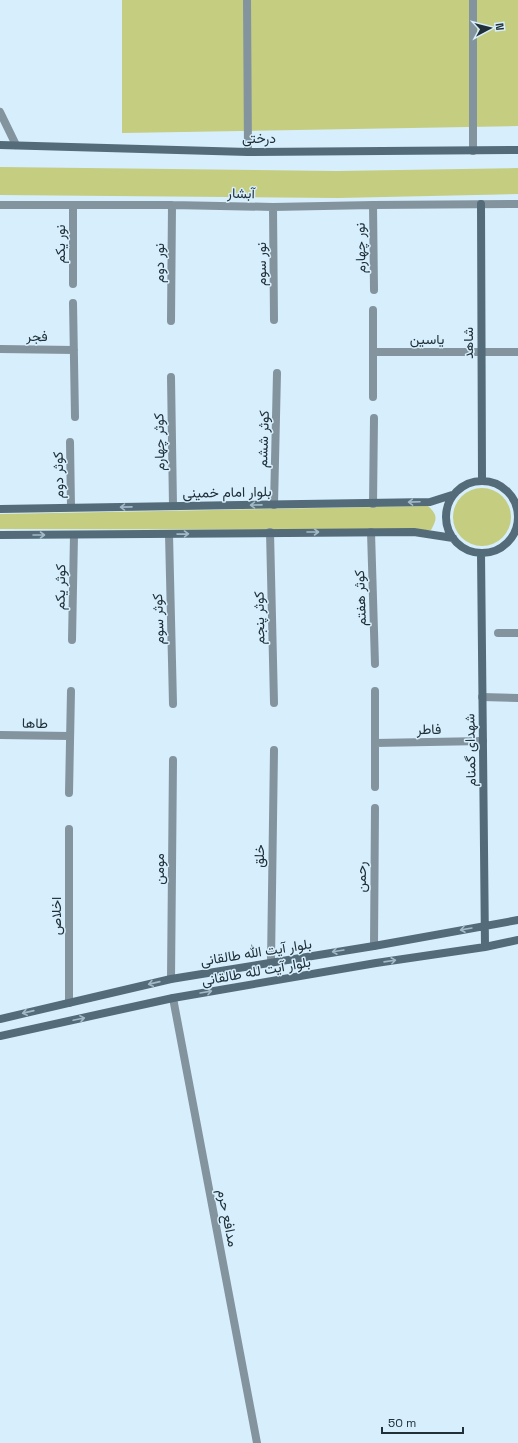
<svg xmlns="http://www.w3.org/2000/svg" width="518" height="1443" font-family="'Space Grotesk',Vazirmatn,sans-serif">
	<rect width="100%" height="100%" fill="#d7eefc"/>
	<path fill="#c4cd80" d="M122 0H518V126L122 133Z
		M0 167 337 171 518 168V194L338 198 0 195Z
		M453 517a29 29 0 1 1 58 0a29 29 0 1 1-58 0Z
		M428 506C438 515 437 519 431 530L0 529V514Z"/>
	<g fill="none" stroke-linecap="round" stroke-linejoin="round">
		<path stroke="#84949e" stroke-width="8" d="M247 0 248 152
			M0 112 16 145
			M473 151V0
			M0 205H172L273 207 373 205 518 204
			M73 205V284
			M373 205 374 290
			M273 207 274 320
			M73 303 75 417
			M171 321 172 205
			M0 349 74 350
			M373 352H518
			M171 377 173 506
			M373 397V310
			M70 442 71 507
			M373 504 374 418
			M274 505 277 373
			M270 532 274 703
			M371 532 375 664
			M169 534 173 704
			M498 633H518
			M72 640 74 535
			M482 697 518 698
			M0 735 70 736
			M375 743 483 741
			M375 787V691
			M69 793 71 691
			M69 829V1003
			M374 946 375 808
			M271 962 274 750
			M171 979 173 760
			M173 998 257 1443"/>
		<path stroke="#546b79" stroke-width="8" d="M0 145 248 152 518 150
			M481 204 482 480
			M446 517a36 36 0 1 1 72 0a36 36 0 1 1-72 0Z
			M0 509 430 502 452 495
			M0 535 414 532 453 538
			M481 553 485 947
			M0 1019 171 979 374 946 518 920
			M0 1036 173 998 376 963 485 947 518 940"/>
	</g>
	<defs><path id="oneway-shaft" d="M-6 0H5M1.5-3L5.5 0L1.5 3" fill="none" stroke-width="1.6" stroke-linecap="round" stroke-linejoin="round"/></defs>
	<g stroke="#a3bac8">
		<use href="#oneway-shaft" transform="translate(414 502) rotate(178)"/>
		<use href="#oneway-shaft" transform="translate(256 505) rotate(179)"/>
		<use href="#oneway-shaft" transform="translate(126 507) rotate(179)"/>
		<use href="#oneway-shaft" transform="translate(313 532)"/>
		<use href="#oneway-shaft" transform="translate(183 534) rotate(-1)"/>
		<use href="#oneway-shaft" transform="translate(39 535)"/>
		<use href="#oneway-shaft" transform="translate(466 929) rotate(170)"/>
		<use href="#oneway-shaft" transform="translate(338 951) rotate(171)"/>
		<use href="#oneway-shaft" transform="translate(390 961) rotate(-8)"/>
		<use href="#oneway-shaft" transform="translate(154 983) rotate(167)"/>
		<use href="#oneway-shaft" transform="translate(206 992) rotate(-10)"/>
		<use href="#oneway-shaft" transform="translate(28 1012) rotate(167)"/>
		<use href="#oneway-shaft" transform="translate(79 1019) rotate(-12)"/>
	</g>
	<g text-anchor="middle" stroke-width="3" stroke-linejoin="round" paint-order="stroke">
		<g font-size="14" fill="#203038" stroke="#d7eefc">
			<text x="259" y="143">درختی</text>
			<text transform="translate(241 193) rotate(1)" y="5">آبشار</text>
			<text transform="translate(60 244) rotate(-90)" y="5">نور یکم</text>
			<text transform="translate(360 248) rotate(-91)" y="5">نور چهارم</text>
			<text transform="translate(159 263) rotate(-90)" y="5">نور دوم</text>
			<text transform="translate(261 264) rotate(-90)" y="5">نور سوم</text>
			<text transform="translate(37 336) rotate(1)" y="5">فجر</text>
			<text x="427" y="344">یاسین</text>
			<text transform="translate(468 343) rotate(-90)" y="5">شاهد</text>
			<text transform="translate(263 439) rotate(-88)" y="5">کوثر ششم</text>
			<text transform="translate(159 442) rotate(-91)" y="5">کوثر چهارم</text>
			<text transform="translate(58 475) rotate(-91)" y="5">کوثر دوم</text>
			<text transform="translate(227 492) rotate(-1)" y="5">بلوار امام خمینی</text>
			<text transform="translate(60 587) rotate(-89)" y="5">کوثر یکم</text>
			<text transform="translate(360 598) rotate(-92)" y="5">کوثر هفتم</text>
			<text transform="translate(259 618) rotate(-91)" y="5">کوثر پنجم</text>
			<text transform="translate(158 619) rotate(-92)" y="5">کوثر سوم</text>
			<text transform="translate(35 723) rotate(1)" y="5">طاها</text>
			<text transform="translate(429 729) rotate(-1)" y="5">فاطر</text>
			<text transform="translate(470 750) rotate(-91)" y="5">شهدای گمنام</text>
			<text transform="translate(259 856) rotate(-89)" y="5">خلق</text>
			<text transform="translate(159 869) rotate(-90)" y="5">مومن</text>
			<text transform="translate(361 877) rotate(-90)" y="5">رحمن</text>
			<text transform="translate(56 916) rotate(-90)" y="5">اخلاص</text>
			<text transform="translate(256 952) rotate(-9)" y="5">بلوار آیت الله طالقانی</text>
			<text transform="translate(256 971) rotate(-10)" y="5">بلوار آیت لله طالقانی</text>
			<text transform="translate(228 1218) rotate(79)" y="5">مدافع حرم</text>
		</g>
	</g>
	<g transform="translate(490 28) rotate(83)" stroke="#d7eefc" stroke-width="3" paint-order="stroke">
	<path d="M0-3L7 15L0 10L-7 15Z" fill="#203038"/>
	<text y="-6" font-size="11" font-weight="bold" text-anchor="middle" fill="#203038">N</text>
	</g>
	<path d="M382 1427v6h81v-6" fill="none" stroke="#203038" stroke-width="2"/>
	<text x="388" y="1427" font-size="12" fill="#203038" stroke="#d7eefc" stroke-width="3" paint-order="stroke">50 m</text>
</svg>
